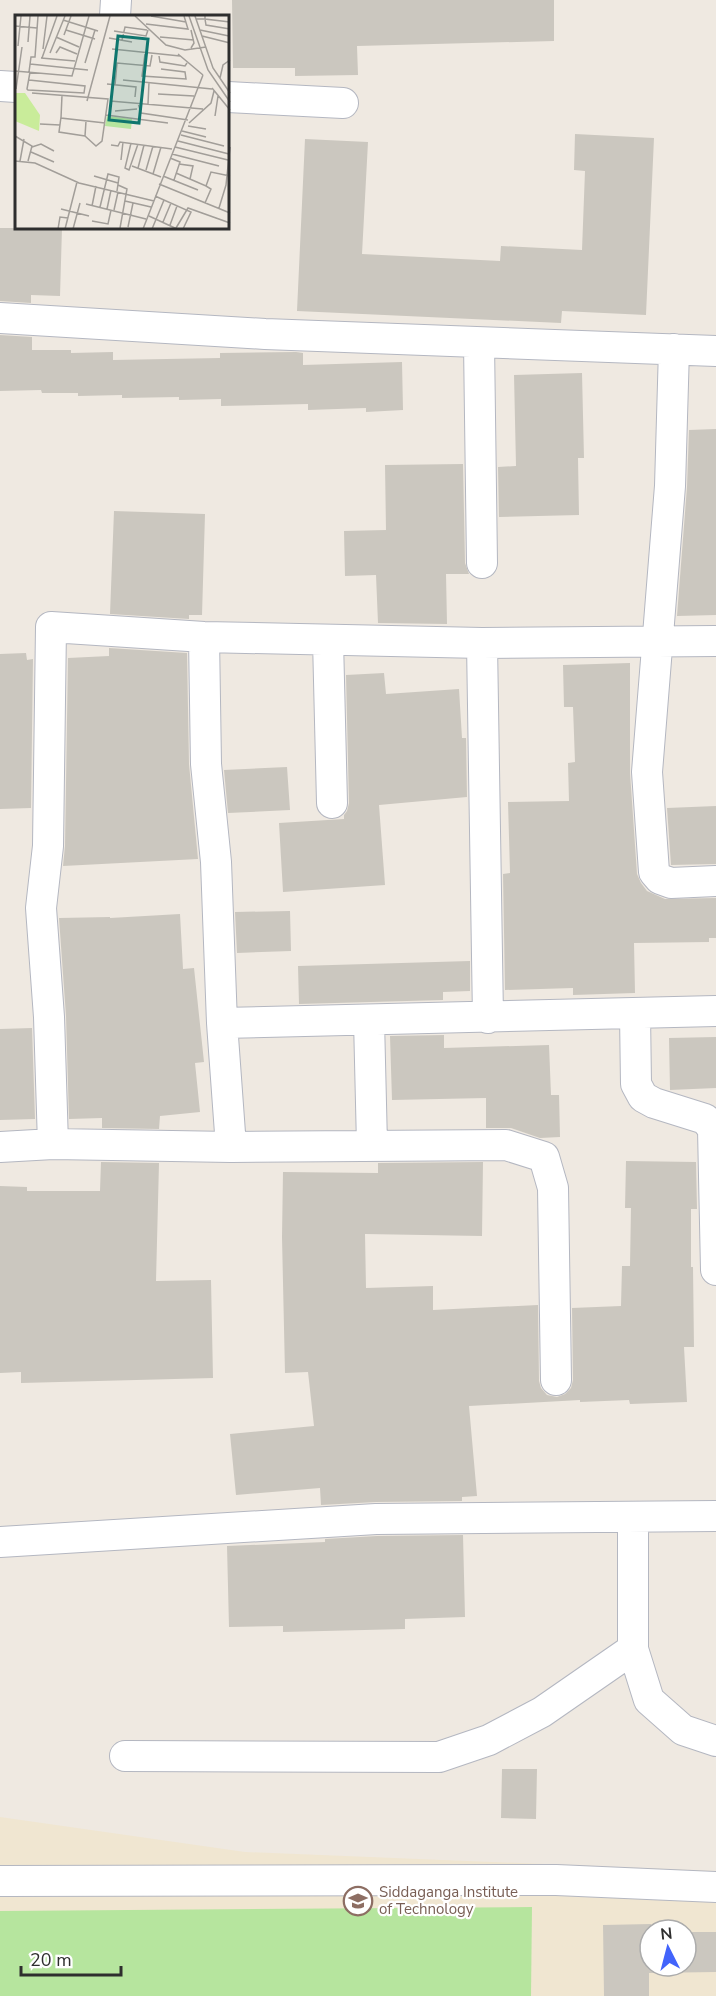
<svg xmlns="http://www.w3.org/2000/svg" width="716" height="1996" font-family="'Nunito Sans',sans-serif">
	<rect width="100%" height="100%" fill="#efe9e1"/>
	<path fill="#f0e6d1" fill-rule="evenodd" d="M0 1817 245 1852 716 1871V1996H0ZM650 1930H686V1966H650Z"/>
	<path fill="#b6e59e" d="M532 1907 531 1996H0V1911Z"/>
	<path fill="#cbc7bf" d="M232 0H554V41L357 46 358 75 295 76V68H233Z
		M575 134 654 138 646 315 562 311 561 323 297 311 305 139 368 142 362 254 500 261 501 246 582 250 585 171 574 170Z
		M0 228H62L60 296 31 295V303L0 301Z
		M0 335 32 337V350H71V353L113 352V360L220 358V353L296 352 303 353V365L402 362 403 410 366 412V408L308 410V404L221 406V399L179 400V397L122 398V395L78 396V393H42L41 390 0 391Z
		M582 373 584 458H578L579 515 499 517 498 467 516 466 514 375Z
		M716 429V615L677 616 687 487 689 430Z
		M463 464 465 563 469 574H446L447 624 378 623 376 575 345 576 344 531 386 530 385 465Z
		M114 511 205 514 202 615H189V619L110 614Z
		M109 648 187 653 189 764 198 859 63 866 65 846 68 658 109 656Z
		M26 653 27 660 33 659 31 808 0 809V654Z
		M630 663V773L637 874 641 883 647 891 665 899 716 898V938H709V942L634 943 635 993 573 995V988L505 990 503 874 510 873 508 802 569 801 568 763 575 762 573 707H564L563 665Z
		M384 673 386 694 459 689 462 738H466L467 797 379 805 385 885 283 892 279 823 344 819V815L347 811 349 803 346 675Z
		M287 767 290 810 228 813 224 770Z
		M716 806V864L671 865 667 808Z
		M290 911 291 951 237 953 235 912Z
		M180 914 183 969 194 968 204 1062 195 1063 200 1112 160 1116 159 1129 102 1128V1118L69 1119 66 1016 59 918 110 917V918Z
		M470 961V991L443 992V1000L299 1004 298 966Z
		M32 1028 35 1119 0 1120V1029Z
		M444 1035V1048L549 1045 551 1095H559L560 1137 540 1138 511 1128H486V1098L392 1100 390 1036Z
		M716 1037V1088L670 1090 669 1038Z
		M626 1161 696 1162 697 1209H691V1267H693L694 1347H684L687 1402 630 1404 629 1400 580 1402V1400L469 1406 477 1496 462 1497V1501L376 1502 321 1505 320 1488 236 1495 230 1434 314 1426 308 1372 285 1373 282 1237 283 1172 378 1173V1163L483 1162 482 1236 365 1234 366 1288 433 1286V1310L538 1305 539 1381 541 1388 547 1395 557 1397 565 1394 571 1388 573 1380 572 1308 621 1306 622 1266H630L631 1208H625Z
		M101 1162 159 1163 156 1281 211 1280 213 1378 21 1383V1372L0 1373V1186L27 1187V1191H100Z
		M463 1535 465 1617 405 1619V1629L283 1632V1626L229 1627 227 1546 325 1542V1539L377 1536Z
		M502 1769H537L536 1819 501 1818Z
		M651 1924 650 1966H686V1932H716V1972L649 1973V1996H604L603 1925Z"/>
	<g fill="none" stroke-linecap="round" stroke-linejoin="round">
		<g stroke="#b4b7c1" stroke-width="32">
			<path id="minor" d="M115 16 116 0
				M0 86 16 87
				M228 97 343 103
				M0 318 265 334 716 351
				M479 343 482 563
				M674 349 670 486 647 772 654 872 660 879 671 883 716 881
				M204 637 206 764 216 862 222 1023 231 1147
				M328 640 332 803
				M482 643 488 1018
				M635 1014 636 1084 643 1097 654 1103 705 1119 713 1129 716 1270
				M369 1020 372 1145
				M222 1023 716 1011
				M53 1144 49 1017 41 908 48 846 51 627 204 637 482 643 716 641
				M0 1147 53 1144 231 1147 506 1145 544 1157 553 1188 556 1380
				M633 1517V1649L649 1700 683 1730 716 1741
				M0 1542 376 1519 716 1516
				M125 1756 439 1757 489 1740 542 1712 633 1649
				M0 1881 556 1880 716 1887"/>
		</g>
		<use href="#minor" stroke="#fff" stroke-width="30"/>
	</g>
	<defs>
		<g id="university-ring" transform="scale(1.5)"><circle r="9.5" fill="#fff" stroke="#8d6e63" stroke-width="1.5"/><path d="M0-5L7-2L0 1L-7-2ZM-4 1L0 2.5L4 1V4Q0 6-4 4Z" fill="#8d6e63"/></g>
	</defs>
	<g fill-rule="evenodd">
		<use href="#university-ring" x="358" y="1901"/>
	</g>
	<g text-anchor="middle" stroke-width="4.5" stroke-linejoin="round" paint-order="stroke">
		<g font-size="15" fill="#785e54" stroke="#fff" text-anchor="start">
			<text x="379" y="1897">Siddaganga Institute<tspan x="379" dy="17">of Technology</tspan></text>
		</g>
	</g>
	<g transform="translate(15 15)">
		<rect width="214" height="214" fill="#efe9e1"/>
		<path d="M92 101 117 104 116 114 90 111Z" fill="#b6e59e"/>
		<path d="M0 78H10L25 100 24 116 0 106Z" fill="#c9ec9a"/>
		<path fill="none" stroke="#a29e99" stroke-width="1.5" d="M120 1 151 30 170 35 191 32M136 1 171 7M174 1 193 55 215 87M180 1 198 53 215 78M190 1V4L215 7M181 4H190L191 10 215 14M48 5 83 16M131 9 173 14 169 1M0 11 22 13M51 15 80 24M176 15 179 28 176 33M185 15 214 21M99 16 131 21 133 15M49 20 56 1M187 21 215 28M41 22 64 32M145 22 179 25M94 23 117 27M107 25 110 12 132 15M13 27 15 1M3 31 6 1M28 34 32 1M97 34 165 41M35 38 50 1M41 38 45 32 62 39M130 39 127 61 171 64 170 57 146 54M163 39 188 60M144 41 145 47 170 51 172 48M26 43 60 46M27 43 42 1M70 48 80 15M15 49 73 55M0 56 57 61 74 1M14 57 16 42H20L23 1M205 63 208 50 215 45M14 65 70 71 69 78 13 75 12 74 15 57M108 65 197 74M92 69 121 72 120 82M100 70 102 48 135 51 137 40M197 73 215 95M1 74 7 32M17 78 93 84 87 126 81 131 70 121 71 106M143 79 179 81M47 80 46 103 90 108M72 86 95 1M95 86 188 94M123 88 126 98 173 105M133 89 134 67M100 96 122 94M91 100 153 108M200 101 203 81M46 102 44 117 70 121M174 108 196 88 199 76M25 109 45 110M173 111 191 114M167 116 191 122M166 120 209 131M0 121 17 131 13 146M163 126 214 139M116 128 110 153 114 155 123 129M96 130 103 131 105 127 157 134M17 132 26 129 39 136M160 132 213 145M16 137 39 147M157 139 204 151M155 143 165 147 159 165M106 145 108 127M0 146 20 148 64 168 139 186M5 146 9 124M164 149 178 151 175 164M117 151 146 162M123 153 129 130M131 155 138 131M161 158 191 171 196 157 215 161M138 159 146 132M79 161 103 168M148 161 183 175M144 169 215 198M103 170 112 174 105 213M140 181 176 197 168 214M110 186 136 192M190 188 196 174 191 171M71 189 131 204M77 191 81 171M85 192 93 159 104 162 102 176M204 193 211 170 215 132M46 194 74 201M92 194 96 175M99 195 103 177M134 201 162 214M77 206 93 209 96 195M148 207 156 188M155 210 162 191M113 212 118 188M161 213 173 193 215 208M43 214 45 202 53 203M50 214 62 167M58 214 65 188M128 214 188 60M137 214 149 185"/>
		<path fill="#0f766e" fill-opacity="0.15" stroke="#0f766e" stroke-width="3" d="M103 21 133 24 124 108 94 105Z"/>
		<rect width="214" height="214" fill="none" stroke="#2e2e2e" stroke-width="3"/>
	</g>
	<g transform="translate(668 1948) rotate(354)"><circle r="28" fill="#ffffff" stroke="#ababab" stroke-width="1.5"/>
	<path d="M0-4.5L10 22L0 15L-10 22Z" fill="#4264fb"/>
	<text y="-9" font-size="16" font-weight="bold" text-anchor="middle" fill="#2e2e2e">N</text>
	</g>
	<path d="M21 1966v9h100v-9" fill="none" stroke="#2e2e2e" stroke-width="3"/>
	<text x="30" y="1966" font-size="18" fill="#2e2e2e" stroke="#ffffff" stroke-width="4.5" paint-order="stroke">20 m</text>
</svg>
